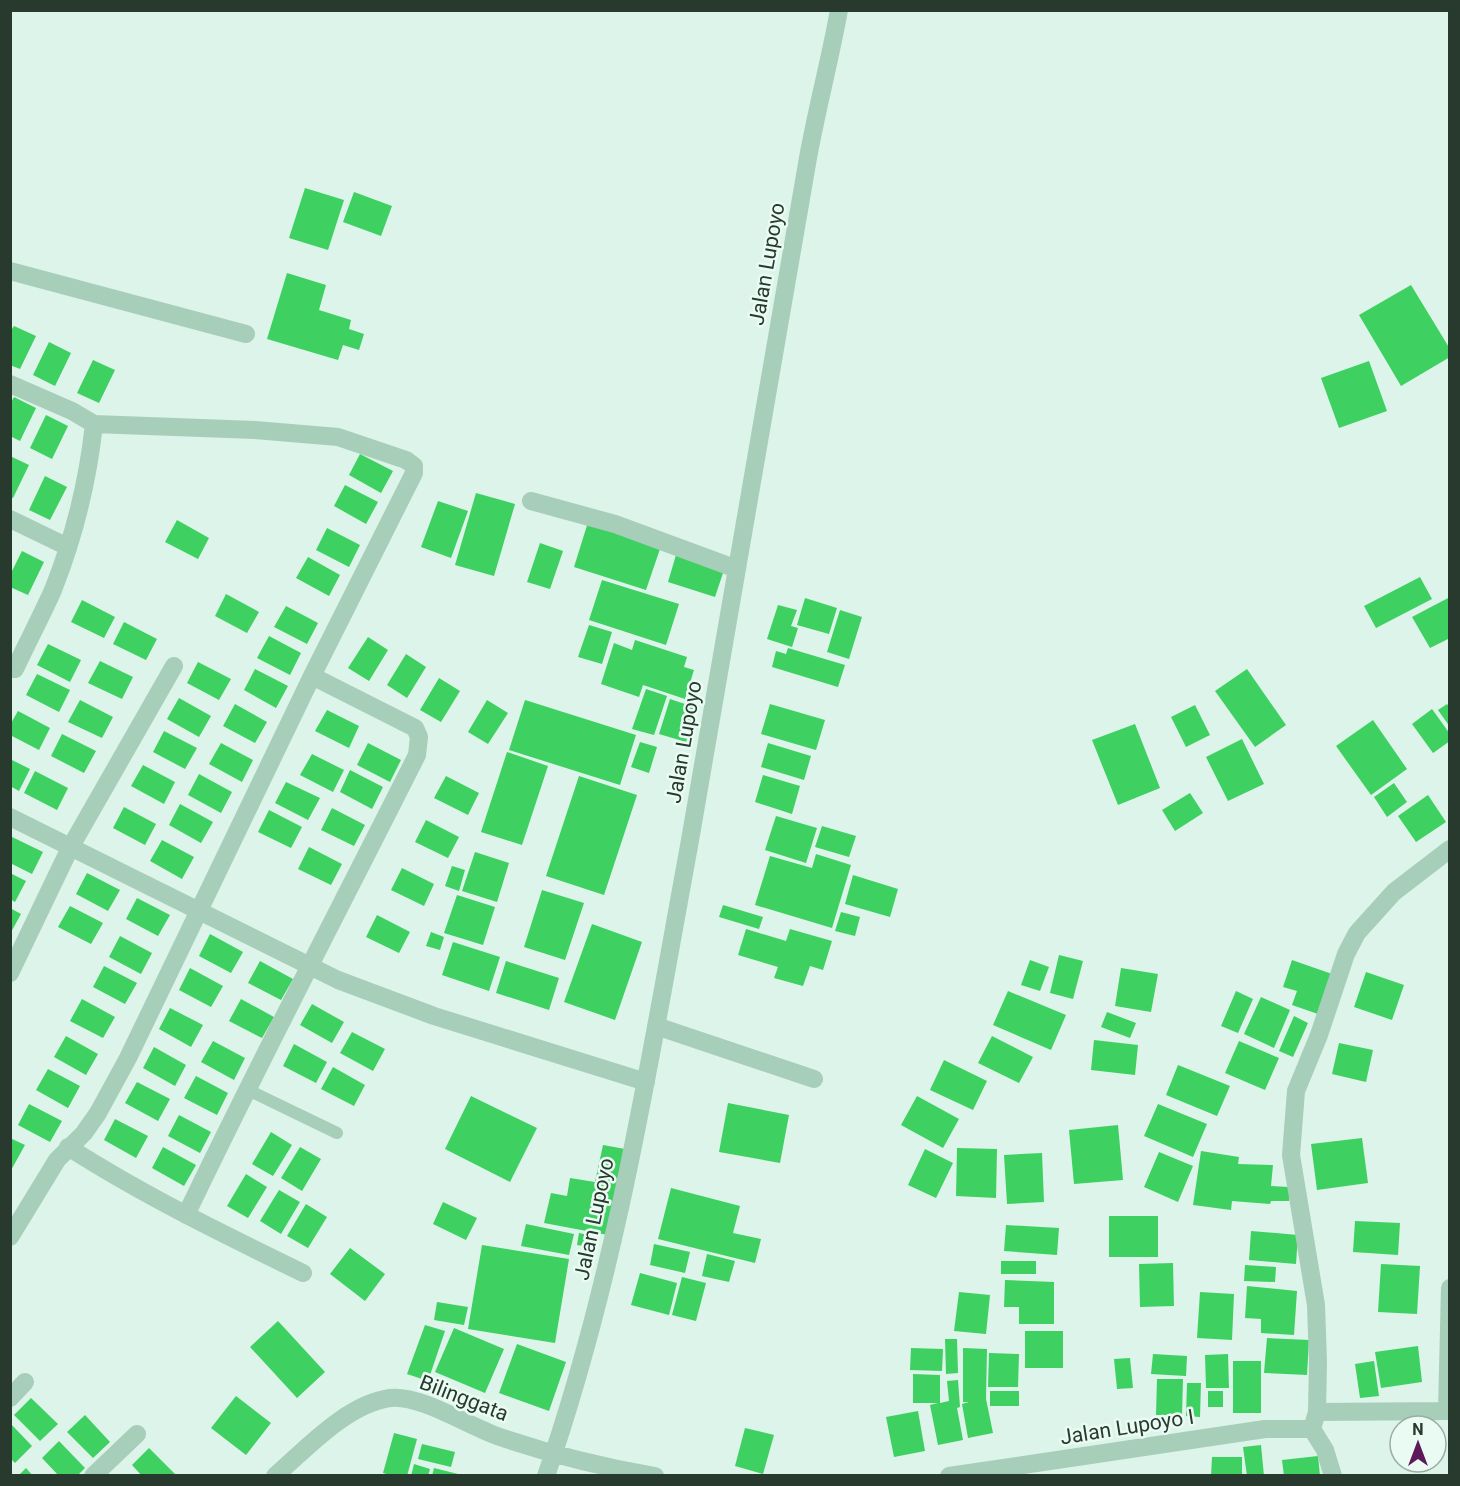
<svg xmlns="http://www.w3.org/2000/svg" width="1460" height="1486" font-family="Roboto,sans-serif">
	<rect width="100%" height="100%" fill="#dcf4e9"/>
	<path fill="#3ed061" d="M305 188 344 200 328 250 289 238Z
		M354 192 392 206 381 236 343 222Z
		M287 273 326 285 319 310 351 320 349 329 364 334 359 350 343 345 338 360 267 339Z
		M1411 285 1450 349V357L1401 386 1359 315Z
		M14 326 36 336 20 369 10 365V332Z
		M49 342 71 353 55 386 33 375Z
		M93 360 115 370 99 403 77 393Z
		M1369 361 1387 411 1339 428 1321 378Z
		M14 397 36 408 20 441 10 436V404Z
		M46 415 68 426 52 459 30 448Z
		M360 454 393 471 381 493 349 475Z
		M10 456 29 465 13 498 10 497Z
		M45 476 67 487 50 520 29 510Z
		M345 485 378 502 366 524 334 506Z
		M476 493 515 504 494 576 455 565Z
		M438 501 468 511 451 558 421 547Z
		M589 519 662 543 646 590 574 567Z
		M177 520 209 538 198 559 165 542Z
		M327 528 360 545 349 567 316 550Z
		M540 543 563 551 550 589 527 582Z
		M22 551 44 562 28 595 10 587V575Z
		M676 555 724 570 715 597 668 582Z
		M308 557 340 575 329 596 296 578Z
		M1420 577 1432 599 1376 628 1364 606Z
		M602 580 679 604 666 645 589 620Z
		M226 594 259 612 247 633 215 616Z
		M1450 597V638L1430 648 1412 617Z
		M805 598 837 608 829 634 797 625Z
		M82 600 115 617 104 638 71 622Z
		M778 605 797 610 791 626 798 628 792 647 767 639Z
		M286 606 318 623 307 644 274 627Z
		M840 610 862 617 849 659 827 652Z
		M124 622 157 639 146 660 113 644Z
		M589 625 612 632 602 664 578 657Z
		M269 636 301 653 290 675 257 658Z
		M368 637 388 650 369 681 348 668Z
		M635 640 687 657 684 667 694 670 685 699 643 685 639 697 601 684 614 643 632 650Z
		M48 644 81 660 70 682 37 665Z
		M788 648 845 665 838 687 772 667 776 651 786 654Z
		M406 654 426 667 407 698 387 685Z
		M100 661 133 677 122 699 88 683Z
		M198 662 231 679 219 700 187 683Z
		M255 669 288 686 276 708 244 690Z
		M1247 669 1286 725 1255 747 1215 691Z
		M37 674 70 690 59 712 26 695Z
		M439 678 460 691 441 722 420 710Z
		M646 689 667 696 654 735 632 729Z
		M179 698 211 716 199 737 167 719Z
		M670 699 697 708 686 742 659 734Z
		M80 700 113 717 102 738 68 722Z
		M487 700 508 713 488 744 468 732Z
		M525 700 636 735 620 785 509 750Z
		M235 704 267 722 255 743 223 726Z
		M770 704 825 720 816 750 761 734Z
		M1447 704 1450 708V727L1438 710Z
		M1195 705 1210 735 1186 747 1171 717Z
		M1432 709 1450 734V741L1433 753 1412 724Z
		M327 710 359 726 349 748 315 731Z
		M18 711 50 728 39 750 10 735V725Z
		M1373 720 1407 769 1371 795 1336 746Z
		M1135 724 1160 788 1118 805 1092 740Z
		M164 731 197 748 185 769 153 752Z
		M62 734 96 751 84 773 51 756Z
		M1242 739 1264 784 1228 801 1206 757Z
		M640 742 657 747 649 773 631 767Z
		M221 743 253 760 242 782 209 764Z
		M368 743 401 760 390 782 357 765Z
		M768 743 811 756 804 780 761 767Z
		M507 752 548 766 522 845 481 832Z
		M312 754 344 770 333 792 300 775Z
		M10 759 30 769 19 791 10 786Z
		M143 765 175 782 164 804 131 786Z
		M350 770 383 787 372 809 340 792Z
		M35 771 68 788 57 810 24 793Z
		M199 774 232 792 221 813 188 795Z
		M763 775 800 786 792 814 755 802Z
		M446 776 479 793 468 815 434 798Z
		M579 776 637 795 604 895 546 876Z
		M286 782 320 798 308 820 275 803Z
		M1394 783 1407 802 1387 817 1374 797Z
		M1190 793 1203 813 1175 831 1162 810Z
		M1428 795 1446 822 1416 842 1398 816Z
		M180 804 213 822 201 843 169 825Z
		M124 807 156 824 145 845 113 828Z
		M332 808 365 825 354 846 321 830Z
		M269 810 302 827 291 848 258 832Z
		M776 816 817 828 806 863 765 850Z
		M426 820 459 837 448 858 415 842Z
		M822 826 856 836 849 857 815 847Z
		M10 836 43 852 32 874 10 863Z
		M162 840 194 857 182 879 150 861Z
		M309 847 342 864 331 885 298 869Z
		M475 852 509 863 497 902 462 891Z
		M816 854 851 865 832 928 755 905 770 856 812 868Z
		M452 866 465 870 459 891 445 886Z
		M402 868 434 884 424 906 391 890Z
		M10 873 26 881 15 902 10 899Z
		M87 873 120 890 108 911 76 894Z
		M853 875 898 889 890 917 845 904Z
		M542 890 584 903 565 960 524 947Z
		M457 895 495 907 483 945 444 933Z
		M137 898 170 915 158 936 126 919Z
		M723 905 763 917 759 929 719 917Z
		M70 906 103 923 91 944 58 927Z
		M10 908 21 914 10 934Z
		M841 912 860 917 855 936 835 931Z
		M377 915 410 932 399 953 366 937Z
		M592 924 642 942 615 1020 564 1002Z
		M746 929 786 941 790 929 832 941 823 970 810 966 803 986 774 978 778 967 738 955Z
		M431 932 444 937 440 950 426 946Z
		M210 934 243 952 231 973 199 956Z
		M120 936 152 953 141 974 109 957Z
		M453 942 500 957 489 991 442 975Z
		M1059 955 1083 961 1073 999 1050 993Z
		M1030 960 1049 967 1040 991 1021 985Z
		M1292 960 1332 974 1318 1014 1292 1005 1297 991 1283 987Z
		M260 961 293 979 281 1000 248 983Z
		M506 961 559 978 549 1010 496 993Z
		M104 966 137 983 125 1004 93 987Z
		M190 968 223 986 211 1007 179 990Z
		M1121 968 1158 974 1151 1012 1115 1006Z
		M1366 972 1404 985 1392 1020 1354 1007Z
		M1008 991 1066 1015 1051 1050 993 1025Z
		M1236 991 1253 999 1238 1033 1221 1026Z
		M1261 997 1290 1010 1274 1048 1244 1034Z
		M82 999 115 1017 103 1038 70 1021Z
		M241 999 274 1017 262 1038 229 1021Z
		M312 1004 344 1022 332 1043 300 1025Z
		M170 1008 203 1025 191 1047 159 1029Z
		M1107 1012 1136 1023 1130 1038 1101 1027Z
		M1294 1016 1308 1023 1293 1057 1279 1051Z
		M352 1032 385 1049 373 1071 340 1053Z
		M66 1036 98 1054 86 1075 54 1057Z
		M992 1036 1033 1057 1019 1083 978 1063Z
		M1094 1040 1138 1045 1135 1075 1091 1070Z
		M213 1041 245 1058 234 1080 201 1062Z
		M1239 1041 1279 1058 1265 1090 1225 1073Z
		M1339 1043 1373 1050 1366 1082 1332 1074Z
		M294 1044 327 1062 316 1083 283 1066Z
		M154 1047 186 1065 175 1086 143 1068Z
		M944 1060 987 1081 973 1110 930 1090Z
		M1178 1065 1230 1086 1217 1116 1166 1095Z
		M333 1067 365 1085 354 1106 321 1089Z
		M48 1069 80 1086 68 1108 36 1090Z
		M196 1076 228 1093 217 1115 184 1098Z
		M137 1082 170 1099 158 1121 125 1103Z
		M471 1096 537 1128 510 1182 445 1149Z
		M917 1096 959 1119 943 1148 901 1125Z
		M728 1103 789 1115 780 1163 719 1152Z
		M29 1104 62 1121 50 1142 18 1125Z
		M1158 1104 1207 1124 1193 1157 1144 1136Z
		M179 1115 211 1132 200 1153 168 1136Z
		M115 1119 148 1136 136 1158 104 1140Z
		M1118 1125 1123 1180 1074 1184 1069 1130Z
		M271 1132 292 1145 273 1176 252 1164Z
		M10 1138 25 1145 10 1172Z
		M1362 1138 1368 1183 1317 1190 1311 1144Z
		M603 1145 625 1149 608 1235 544 1223 551 1193 567 1196 570 1178 595 1182Z
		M163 1147 196 1165 184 1186 152 1168Z
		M300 1147 321 1159 302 1191 281 1178Z
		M957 1148 997 1149 996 1198 956 1196Z
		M925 1149 953 1163 936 1198 908 1185Z
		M1201 1151 1239 1157 1238 1164 1273 1165 1271 1186 1289 1187V1201H1271L1270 1204 1232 1201 1231 1210 1193 1205Z
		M1159 1152 1193 1166 1178 1202 1144 1187Z
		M1042 1153 1044 1202 1007 1204 1004 1155Z
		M246 1174 267 1187 248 1218 227 1206Z
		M671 1188 740 1206 733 1233 761 1239 755 1263 658 1239Z
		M279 1190 300 1202 281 1234 260 1221Z
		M443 1202 477 1218 466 1240 433 1224Z
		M306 1204 327 1217 308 1248 287 1236Z
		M1109 1216H1158V1257H1109Z
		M1355 1221 1400 1223 1398 1255 1353 1252Z
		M526 1224 574 1234 569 1255 521 1246Z
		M1006 1225 1059 1228 1057 1255 1004 1251Z
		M1251 1231 1298 1235 1296 1264 1249 1260Z
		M579 1233 598 1237 596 1248 577 1245Z
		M654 1244 690 1252 685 1273 650 1265Z
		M482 1245 569 1259 555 1343 468 1329Z
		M350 1248 385 1274 365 1301 330 1274Z
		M707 1254 735 1261 729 1282 702 1276Z
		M1001 1261H1036V1274H1001Z
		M1173 1263 1174 1306 1140 1307 1139 1264Z
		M1381 1264 1420 1266 1417 1314 1378 1312Z
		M1245 1265 1276 1267 1275 1282 1244 1281Z
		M640 1273 677 1283 669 1315 631 1305Z
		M682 1277 706 1283 696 1321 672 1315Z
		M1005 1280 1054 1282V1324H1019V1307H1004Z
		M1247 1286 1297 1291 1294 1335 1261 1333V1319L1245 1318Z
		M959 1292 990 1295 986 1334 954 1331Z
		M1200 1292 1234 1294 1232 1340 1197 1338Z
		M437 1302 468 1307 464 1325 434 1320Z
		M278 1321 325 1372 297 1398 250 1347Z
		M425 1325 445 1331 428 1381 407 1374Z
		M454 1328 504 1349 485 1393 435 1372Z
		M1025 1331H1063V1368H1025Z
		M1267 1338 1309 1340 1307 1375 1264 1373Z
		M945 1339H957L958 1373 946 1374Z
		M517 1344 566 1362 549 1411 499 1393Z
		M1418 1346 1422 1382 1381 1388 1375 1352Z
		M911 1348 943 1349 942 1371 910 1370Z
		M963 1348 987 1349 986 1399 993 1433 968 1438 962 1404 969 1402H963Z
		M989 1353 1019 1354 1018 1387H988Z
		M1153 1354 1187 1356 1186 1376 1151 1374Z
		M1228 1354 1229 1388H1206L1205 1355Z
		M1130 1358 1133 1388 1117 1389 1114 1359Z
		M1233 1361H1261V1413H1233Z
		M1374 1361 1379 1396 1360 1398 1355 1364Z
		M913 1374 940 1375V1403L949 1401 947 1381 958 1380 960 1407 957 1408 963 1440 938 1445 930 1405 938 1403H913Z
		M1157 1379H1183L1182 1415H1156Z
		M1187 1383H1201L1200 1417 1186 1416Z
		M990 1391H1019V1406H990Z
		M1208 1391H1223V1407H1208Z
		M236 1396 271 1423 246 1455 211 1428Z
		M31 1398 58 1424 40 1441 14 1415Z
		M918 1411 925 1451 894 1457 886 1417Z
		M85 1415 110 1442 93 1458 67 1432Z
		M10 1423 32 1446 15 1463 10 1458Z
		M745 1428 774 1435 763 1474 735 1466Z
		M394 1433 417 1439 407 1476H393L383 1473Z
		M59 1441 85 1468 77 1476H59L42 1458Z
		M422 1444 455 1452 451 1467 418 1459Z
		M1261 1445 1264 1476H1247L1243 1447Z
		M149 1448 175 1474 174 1476H142L132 1465Z
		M1318 1456 1320 1476H1284L1282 1460Z
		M1212 1457H1242V1476H1211Z
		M414 1464 430 1469 428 1476H411Z
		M26 1468 33 1476H18Z
		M434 1468 462 1475V1476H432Z"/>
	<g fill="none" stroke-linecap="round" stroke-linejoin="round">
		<path stroke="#a6ceb8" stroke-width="12" d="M246 1089 337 1133"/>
		<path stroke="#a6ceb8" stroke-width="18" d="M10 271 246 334
			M10 384 72 411 94 424C88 480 74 537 53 590 41 617 27 643 15 669
			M531 501 615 524 737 569
			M10 519 68 547
			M10 817 338 980 434 1016 646 1082
			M10 973 70 848 174 666
			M656 1026 814 1079
			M68 1147C143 1195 223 1234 303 1273
			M186 1215C260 1060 340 908 417 755L419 737 415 728 312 676
			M10 1237 57 1160 84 1133 98 1113 128 1058 312 676 414 473V466L406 460 338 437 255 430 94 424
			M10 1398 25 1382
			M1317 1412 1447 1411 1450 1288
			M93 1476 137 1434
			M275 1476C307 1448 347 1404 390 1398 420 1394 470 1427 500 1437 550 1454 602 1467 655 1476
			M546 1476C617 1271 650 1058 689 846 730 617 767 387 808 158 817 108 830 60 839 10
			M949 1476 1265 1429H1312
			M1333 1476 1325 1450 1312 1429 1317 1412 1318 1362 1316 1305 1291 1155 1296 1091 1319 1035 1346 954 1357 933 1394 892 1450 849"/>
	</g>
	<g text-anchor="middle" stroke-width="5" stroke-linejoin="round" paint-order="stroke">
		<g font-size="21" fill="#28392d" stroke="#e9fbf3">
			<text transform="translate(767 264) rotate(-80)" y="7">Jalan Lupoyo</text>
			<text transform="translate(684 742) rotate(-80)" y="7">Jalan Lupoyo</text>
			<text transform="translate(594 1219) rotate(-78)" y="7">Jalan Lupoyo</text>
			<text transform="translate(464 1398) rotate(21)" y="7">Bilinggata</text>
			<text transform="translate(1127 1427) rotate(-9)" y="7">Jalan Lupoyo I</text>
		</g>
	</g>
	<rect width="1460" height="1486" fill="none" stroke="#28392d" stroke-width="24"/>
	<g transform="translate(1418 1444)"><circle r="28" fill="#e9fbf3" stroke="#9cada4" stroke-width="1.5"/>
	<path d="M0-4.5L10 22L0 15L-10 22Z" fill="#5f195a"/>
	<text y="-9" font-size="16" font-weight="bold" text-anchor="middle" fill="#28392d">N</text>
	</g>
</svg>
